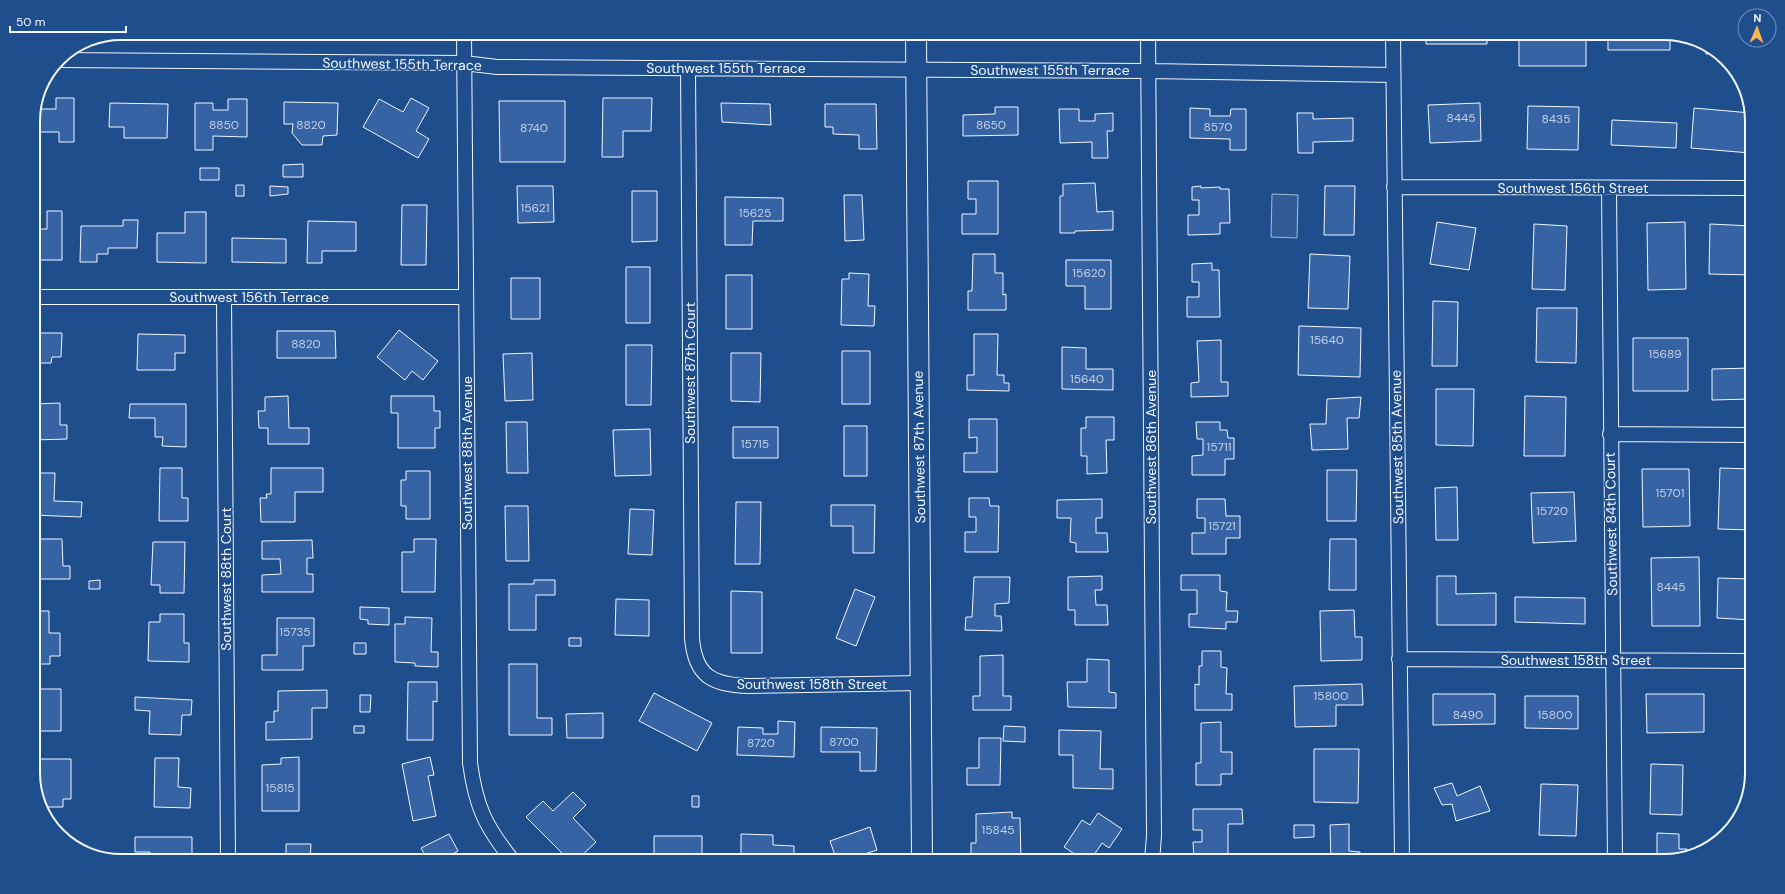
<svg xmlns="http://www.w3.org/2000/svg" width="1785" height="894" font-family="'DM Sans',sans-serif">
	<rect width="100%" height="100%" fill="#1f4e8c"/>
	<path fill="#305b95" stroke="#a8bbd7" d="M1272 194 1298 195 1297 238 1271 237Z"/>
	<path fill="#3563a3" stroke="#f2f6ff" d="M759 33H782V35H759Z
		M970 33H990V35H970Z
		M1186 33H1224V36L1186 35Z
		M1426 33H1487V44H1426Z
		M1519 33H1586V66H1519Z
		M1608 33H1664L1670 35V50H1608Z
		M1706 45 1716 54H1706Z
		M56 98H74V142H59V132H33L35 109H56Z
		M411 98 429 108 416 131 429 139 418 158 363 127 379 99 403 112Z
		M603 98H652L651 131H623V157H602Z
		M228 99H247V137L213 136V150H195V103H213V110H228Z
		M499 101H565V162H500Z
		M284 102 338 103 337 135 323 136 322 145H302L292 133 293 124H284Z
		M110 103 168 104 167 138H124V127H109Z
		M721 103 770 104 771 125 722 122Z
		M1480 103 1481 141 1430 143 1428 105Z
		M825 104H876L877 149H859V135L833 134V127H825Z
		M1528 106 1579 107 1578 150 1527 149Z
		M995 107H1018V135L963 136V115L995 114Z
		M1190 108 1210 109V116H1230L1231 109H1246V150H1230V139L1190 138Z
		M1694 108 1751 113 1752 134 1750 153 1691 148Z
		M1059 109H1079V121H1095V114L1113 113V131H1107L1108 158H1092V142L1060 143Z
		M1297 113H1313V119L1353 118V141L1313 142V153H1298Z
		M1612 120 1677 123 1676 148 1611 145Z
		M303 164V177H283V165Z
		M200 168H219V180H200Z
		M968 181H998V234H962V214H976V199H968Z
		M1095 183 1097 212 1113 211V230L1075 231V233H1060V196H1063V184Z
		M236 185H244V196H236Z
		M270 186 288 187V194L270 196Z
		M517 186H553L554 222 518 223Z
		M1201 186V188L1220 187V189H1229L1230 223H1220V234L1188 235V215H1199V200H1192V187Z
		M1325 186H1355L1354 235H1324Z
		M632 191H657V241L632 242Z
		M844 195H862L864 240 845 241Z
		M725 197 783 198V221H753L752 245H725Z
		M402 205H427L426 265H401Z
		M47 211H62V260H33V229H47Z
		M185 212H206V263L157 262V233H185Z
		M123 220H138L137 248H108V254H97V262H80L81 226H123Z
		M308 221 356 222V251H322V263H307Z
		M1437 222 1476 228 1469 270 1430 264Z
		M1685 222 1686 289 1648 290 1647 223Z
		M1534 224 1567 226 1565 290 1532 289Z
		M1710 224 1752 226V275L1709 274Z
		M232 238 286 239V263L232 262Z
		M973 254H995V273H1003V295L1006 294V310H968V291H972Z
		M1310 254 1350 256 1348 309 1308 308Z
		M1066 260H1111V309H1085V286H1066Z
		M1212 263V270H1219L1220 317H1187V297H1199V282H1192V264Z
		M626 267H650V323H626Z
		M849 273 869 274 868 306H875L874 326 841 325 842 279H849Z
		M726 275H752V329H726Z
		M511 278H540V319H511Z
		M1433 301 1458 302 1457 366H1432Z
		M1537 308H1577L1576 363 1536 362Z
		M1299 326 1361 328 1360 377 1298 375Z
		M399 330 438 361 423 380 412 371 405 380 377 357Z
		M277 331H335L336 358H277Z
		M33 333H62L61 357H52L51 363H33Z
		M138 334 185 335V353H175V370H137Z
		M974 334H998L997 375H1004V383H1009V391L967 390V375H974Z
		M1633 338H1688V391H1633Z
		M1221 340V382H1228V396L1191 397V383L1199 382 1197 341Z
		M626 345H652L651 405H626Z
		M1062 347 1086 348V369H1113V390L1062 389Z
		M842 351H870V404H842Z
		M532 353 533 400 505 401 503 354Z
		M731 353H761L760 402 731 401Z
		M1752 368V399L1712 400V369Z
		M1436 389H1474L1473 446 1436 445Z
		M288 396 289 428H309V444H268V428H259L258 411H265V397Z
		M391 396H434V411H440V428H435V448H398V413H391Z
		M1525 396 1566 397 1565 456H1524Z
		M1361 397 1359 418H1347L1348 449 1312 450 1310 424H1326L1327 399Z
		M60 403V425H67V439L33 440V404Z
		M130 404H186V447L162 446 163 437H155V418H129Z
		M1086 417H1114V440H1106L1107 473 1087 474V456H1081V428H1086Z
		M969 419H997V472H964V453H977V437L969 438Z
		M506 422H527L528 473H507Z
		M1196 422H1220V430H1227L1228 438H1234V459H1225V475H1192V456L1203 455V439H1197Z
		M844 426H867V476H844Z
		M733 427H778V458H733Z
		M650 429 651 475 615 476 613 430Z
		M160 468H182V498H188V521H159Z
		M271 468H323V492H295V522H261L260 498H267L266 494H271Z
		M1720 468 1752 469V530L1718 529Z
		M1642 469H1689L1690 526 1643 527Z
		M1327 470H1357L1356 521H1327Z
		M406 471H430V519H406V506H401V480H406Z
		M33 473H55L54 501 82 502 81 517 33 515Z
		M1457 487 1458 540H1436L1435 488Z
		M1574 492 1576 541 1533 543 1531 493Z
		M969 498H989L990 506H999L998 552H965V532H976V517H969Z
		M1102 499V518H1096V533H1107L1108 552H1076V543L1070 542 1071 518H1057V500Z
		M1197 499H1225L1226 516H1240V538H1226V554H1192V533H1205V518H1197Z
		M736 502H761L760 564H735Z
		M831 505H875L874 553H853V526H831Z
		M505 506H528L529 561H506Z
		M630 509 654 510 652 555 628 554Z
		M33 539H62L63 566H70V579H33Z
		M414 539H436L435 592H402V552H414Z
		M1330 539H1356V590H1329Z
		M312 540 313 558H307V574H313V592H262V575L281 574 280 559H262V541Z
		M153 542H185L184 593H160V585H151Z
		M1699 557 1700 626H1652L1651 558Z
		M1181 575H1220V591L1227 592 1226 611H1238L1237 622H1226V629L1189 627V614H1197V590H1181Z
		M1102 576V590H1095L1096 605H1107L1108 625H1075V610H1068V577Z
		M1437 576H1456V594L1496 593V625H1437Z
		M974 577H1010L1009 603 995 604V616H1001L1002 631 965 630 966 617H972Z
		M1718 578 1752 579V620L1717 618Z
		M100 580V589H89V581Z
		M534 580H555V595H536V630H509V584H534Z
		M855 589 875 597 856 646 836 638Z
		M731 591 762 592V653H731Z
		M1515 597 1585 598V624L1515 622Z
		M616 599 649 600V636L615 635Z
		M360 607 389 608V625L368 624V620L360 619Z
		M1354 610 1355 637H1362V660L1321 661 1320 611Z
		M33 611H49V633H60V656H50V664H33Z
		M160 614H184V643H189V662L148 661 149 622H160Z
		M405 617 432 618 431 652H438V667L415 666V663L395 662V624H405Z
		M277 618H314V646H303V670H262V655H277Z
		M569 638H581V646H569Z
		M354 643H366V654H354Z
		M1202 651H1221V667L1227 668 1226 694H1232V710H1195V684L1199 685V666H1202Z
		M1003 655V696H1011V710H973V696H980V656Z
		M1087 659 1109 660V692L1116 693V708L1068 707 1067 682H1087Z
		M509 664H537V718H552V735H509Z
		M408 682H437V702L433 701V740H407Z
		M1362 684 1363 705H1336V726L1295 727 1294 686Z
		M33 689H61V731H33Z
		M327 690V708H312V739L266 740V722H274V711H278V691Z
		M654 693 712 723 697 751 639 721Z
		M1433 694H1495V724L1433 725Z
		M1646 694H1704V732L1647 733Z
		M360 695H371L370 712H360Z
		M1525 696H1578V729L1525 728Z
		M135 697 192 700 191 715H182L181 735 149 734 150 711 135 710Z
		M603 713V738H567L566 714Z
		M778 721 795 722 794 757 737 755 738 727 763 728V734H778Z
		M1221 722V752H1232V774H1221V785H1196V763H1201V723Z
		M354 726H364V733H354Z
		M1004 726 1025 727V742L1003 741Z
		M821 727 877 728 876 771H860V752H821Z
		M1059 730 1101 731 1100 769H1113V789L1073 788V755H1059Z
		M979 738H1001L1000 785H967V768H979Z
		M1314 749H1359L1358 803 1314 802Z
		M299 757V811H262V765L281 764V758Z
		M430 757 434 775 428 776 436 816 413 821 402 764Z
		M155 758H179L178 787 191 788 190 808 154 807Z
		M33 759H71V799H63V807H43L33 779Z
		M1651 764 1683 765 1682 815 1650 814Z
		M1452 783 1457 796 1480 786 1490 811 1456 821 1452 804 1442 805 1434 788Z
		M1541 784 1578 785 1576 836 1539 835Z
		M573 792 586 805 573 818 596 842 576 861H570L526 817 543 801 553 811Z
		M692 796H699V807H692Z
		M1193 809H1242L1243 824H1228V855H1238V861H1194L1193 842H1202V830H1193Z
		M1012 812V818H1020L1021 861H971V843H976V814Z
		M1098 813 1122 829 1109 848 1102 843 1090 861H1085L1064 847 1082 820 1090 825Z
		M1349 824V851L1360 852V861H1331L1330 825Z
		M1294 825H1314V837L1294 838Z
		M870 827 877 850 843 861H837L830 841Z
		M1657 833 1679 834V849H1687V854L1664 861H1657Z
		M449 834 458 851 451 855 454 861H428L421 848Z
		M741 834 773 835V845L794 846V861H741Z
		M654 836H702V861H654Z
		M135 837H192V855H182V861H150V852H135Z
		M286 844H311L310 861H286Z
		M1525 859H1572V861H1525Z"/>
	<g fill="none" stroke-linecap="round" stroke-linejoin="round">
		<g stroke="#f2f6ff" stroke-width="16">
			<path id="street" d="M464 33 470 763C476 807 485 826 513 861
				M1148 33 1154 836 1152 861
				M1393 33 1402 861
				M58 60 464 63 497 67 1148 71 1393 75
				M688 68 692 638C695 676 712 685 749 686L921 683
				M1394 187 1752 188
				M1609 188 1615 861
				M33 297H466
				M224 297 228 861
				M1610 434 1752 435
				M1399 659 1752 661"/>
		</g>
		<g stroke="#f2f6ff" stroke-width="22">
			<path id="secondary" d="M916 33 922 861"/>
		</g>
		<use href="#street" stroke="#1f4e8c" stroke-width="14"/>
		<use href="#secondary" stroke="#1f4e8c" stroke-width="20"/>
	</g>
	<g text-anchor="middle" stroke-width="3" stroke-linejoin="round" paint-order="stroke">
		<g font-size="12" fill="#c3d1e8">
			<text x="1461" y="122">8445</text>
			<text x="1556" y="123">8435</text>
			<text x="224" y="129">8850</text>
			<text x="311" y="129">8820</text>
			<text x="991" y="129">8650</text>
			<text x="1218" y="131">8570</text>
			<text x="534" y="132">8740</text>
			<text x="535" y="212">15621</text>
			<text x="755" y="217">15625</text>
			<text x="1089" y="277">15620</text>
			<text x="1327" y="344">15640</text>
			<text x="306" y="348">8820</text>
			<text x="1665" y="358">15689</text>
			<text x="1087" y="383">15640</text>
			<text x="755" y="448">15715</text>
			<text x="1219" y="451">15711</text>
			<text x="1670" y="497">15701</text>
			<text x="1552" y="515">15720</text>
			<text x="1222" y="530">15721</text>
			<text x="1671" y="591">8445</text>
			<text x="295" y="636">15735</text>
			<text x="1331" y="700">15800</text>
			<text x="1468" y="719">8490</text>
			<text x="1555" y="719">15800</text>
			<text x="844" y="746">8700</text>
			<text x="761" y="747">8720</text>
			<text x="280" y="792">15815</text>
			<text x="998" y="834">15845</text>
		</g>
		<g font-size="14" fill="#f2f6ff" stroke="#1f4e8c">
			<text transform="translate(402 64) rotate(1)" y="5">Southwest 155th Terrace</text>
			<text x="726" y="73">Southwest 155th Terrace</text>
			<text x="1050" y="75">Southwest 155th Terrace</text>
			<text x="1573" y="193">Southwest 156th Street</text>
			<text x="249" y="302">Southwest 156th Terrace</text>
			<text transform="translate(690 373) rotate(-90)" y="5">Southwest 87th Court</text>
			<text transform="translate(919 447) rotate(-91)" y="5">Southwest 87th Avenue</text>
			<text transform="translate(1151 447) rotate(-90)" y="5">Southwest 86th Avenue</text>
			<text transform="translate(1397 447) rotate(-91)" y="5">Southwest 85th Avenue</text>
			<text transform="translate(467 453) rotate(-90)" y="5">Southwest 88th Avenue</text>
			<text transform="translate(1611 524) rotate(-91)" y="5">Southwest 84th Court</text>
			<text transform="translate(226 579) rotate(-90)" y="5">Southwest 88th Court</text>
			<text x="1576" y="665">Southwest 158th Street</text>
			<text x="812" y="689">Southwest 158th Street</text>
		</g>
	</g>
	<path d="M0 0H1785V894H0ZM121 40H1664A81 81 0 0 1 1745 121V773A81 81 0 0 1 1664 854H121A81 81 0 0 1 40 773V121A81 81 0 0 1 121 40Z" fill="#1f4e8c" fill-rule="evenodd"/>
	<path fill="none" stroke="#f2f6ff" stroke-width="2" d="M121 40H1664A81 81 0 0 1 1745 121V773A81 81 0 0 1 1664 854H121A81 81 0 0 1 40 773V121A81 81 0 0 1 121 40Z"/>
	<g transform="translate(1757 28) rotate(2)"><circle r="19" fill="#1f4e8c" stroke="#7391ba"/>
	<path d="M0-3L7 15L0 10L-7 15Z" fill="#ffb74d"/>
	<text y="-6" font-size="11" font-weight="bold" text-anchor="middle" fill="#f2f6ff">N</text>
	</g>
	<path d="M10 26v6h116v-6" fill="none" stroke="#f2f6ff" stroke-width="2"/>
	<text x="16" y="26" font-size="12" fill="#f2f6ff" stroke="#1f4e8c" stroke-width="3" paint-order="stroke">50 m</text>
</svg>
